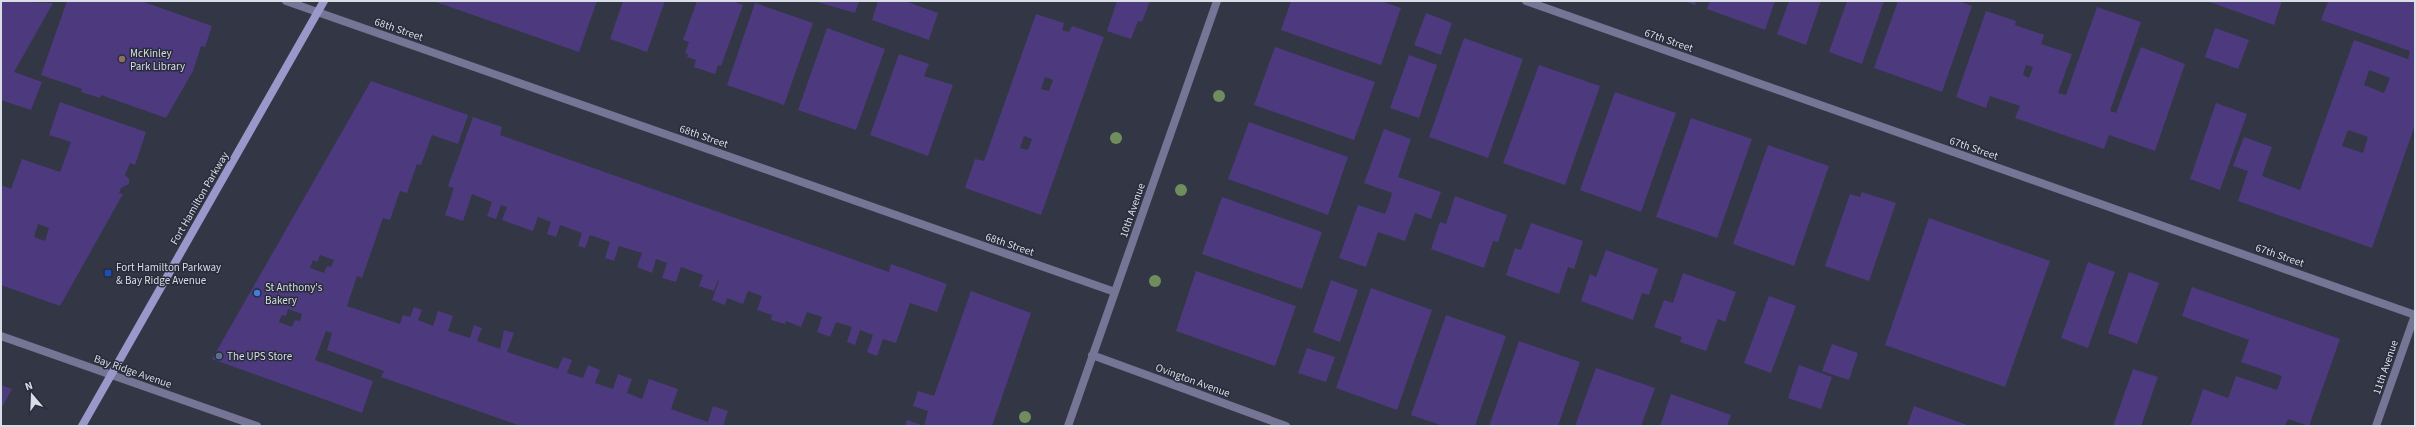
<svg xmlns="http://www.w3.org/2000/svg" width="2416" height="427" font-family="'Source Sans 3',sans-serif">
	<rect width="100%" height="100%" fill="#323645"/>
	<path fill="#4d3a7e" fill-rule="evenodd" d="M1 1 53 3 14 72 42 82 31 110 1 100Z
		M67 1H141L212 26 205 47 201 46 193 71 166 118 101 95 100 98 81 92 82 89 41 75Z
		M433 1H597L579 52Z
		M623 1H665L647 52 610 39Z
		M697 1H732L743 5 721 66 718 65 715 74 694 67 696 60 687 57 688 54 685 53 689 42 683 40Z
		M814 1H859L855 13Z
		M878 1H905L938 13 929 40 872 20Z
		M1117 1H1150L1142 22 1138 21 1131 39 1107 31Z
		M1291 1H1381L1401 8 1381 65 1281 30Z
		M1684 1H1696L1695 5Z
		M1710 1H1775L1765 30 1707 9Z
		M1789 1H1821L1806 45 1777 34Z
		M1847 1H1884L1862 64 1829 52Z
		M1898 1H1959L1972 6 1942 92 1874 68Z
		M2207 1H2282L2274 25Z
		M2328 1H2415V125L2372 248 2238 201 2248 171 2233 166 2244 137 2272 147 2262 176 2300 190 2354 40 2408 59 2410 51 2321 20ZM2369 70 2390 78 2384 93 2364 85ZM2348 130 2368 137 2363 153 2342 146Z
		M755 3 813 23 784 105 727 85Z
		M2097 7 2141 22 2110 111 2116 113 2141 47 2185 64 2155 151 2109 135 2104 149 2015 118 2020 106 1990 96 1986 108 1956 97 1986 11 2016 21 2015 25 2044 35 2041 44 2072 54 2058 93 2066 95ZM2026 65 2033 67 2029 78 2023 75Z
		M1426 13 1452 23 1441 55 1414 45Z
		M1036 14 1064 23 1062 30 1069 32 1072 26 1104 37 1041 215 965 188 975 159 984 161ZM1045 77 1053 80 1049 91 1041 89ZM1024 136 1032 139 1028 150 1020 148Z
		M827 28 885 49 856 130 798 110Z
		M2215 28 2249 40 2238 69 2205 57Z
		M1464 38 1523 59 1488 158 1429 137Z
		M1275 47 1375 82 1354 140 1254 105Z
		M899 54 929 64 924 76 953 85 928 156 870 135Z
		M1409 55 1437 65 1419 118 1390 108Z
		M1539 65 1600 86 1565 185 1503 163Z
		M371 81 468 115 458 144 432 135 421 165 417 164 407 193 400 191 390 220 383 218 362 278 357 276 347 306 400 324 403 315 410 317 414 307 422 310 418 320 433 326 438 311 453 316 448 331 470 338 474 325 482 328 477 341 500 349 504 330 514 333 507 352 558 369 563 357 572 360 567 373 583 378 588 365 600 370 595 383 613 389 618 374 632 379 627 393 642 399 649 379 678 389 671 409 708 422 713 406 728 411 723 426H521L381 377 384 371 327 350 332 333 326 331 315 360 373 381 362 413 212 359ZM320 255 334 260 331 267 327 266 324 273 310 268 313 260 317 262ZM288 309 302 314 300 321 295 320 292 327 279 322 282 315 286 316Z
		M1615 92 1676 113 1641 212 1580 190Z
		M60 102 146 132 135 165 130 163 125 175 129 179V184L121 188 119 193 123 194 60 306 1 285V185L11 189 22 159 60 172 71 142 49 135ZM38 224 49 228 45 241 34 237Z
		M2216 103 2247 114 2220 190 2190 179Z
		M473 117 502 127 500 135 559 156 889 272 891 264 947 284 937 312 910 303 896 343 883 339 877 356 867 352 873 335 860 330 855 345 847 342 852 327 836 322 830 337 817 332 822 317 807 312 801 327 786 321 785 324 771 320 772 315 757 310 762 296 748 291 743 304 727 298 725 305 712 300 719 281 718 280 714 291 699 286 703 275 681 267 676 282 662 278 667 263 656 259 652 273 637 267 642 253 619 246 614 261 605 258 610 242 590 235 585 248 578 246 582 233 560 225 556 237 547 234 551 222 538 217 533 231 502 220 507 207 501 205 496 219 487 216 492 202 472 194 463 221 445 215 454 188 448 186Z
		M1691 118 1752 139 1717 238 1656 217Z
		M1249 122 1348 157 1328 215 1228 179Z
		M1384 129 1411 139 1398 177 1441 192 1431 219 1415 213 1405 241 1378 232 1366 267 1339 258 1358 205 1385 214 1389 204 1392 193 1364 183Z
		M1768 145 1829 166 1794 266 1733 244Z
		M1862 192 1896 203 1869 281 1825 266 1850 194 1860 197Z
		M1455 196 1507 215 1498 242 1493 241 1484 268 1431 249 1440 222 1446 224Z
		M1222 197 1322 232 1302 289 1202 254Z
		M1929 218 2050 261 2005 387 1885 345Z
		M1531 223 1583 241 1574 269 1568 267 1559 294 1506 275 1515 248 1521 250Z
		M1606 250 1658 269 1649 295 1642 293 1633 320 1581 301 1590 274 1596 277Z
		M2088 262 2115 272 2088 348 2061 338Z
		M1196 271 1296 306 1275 366 1176 331Z
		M2129 272 2159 283 2137 344 2108 333Z
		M1683 273 1736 292 1725 322 1718 319 1706 351 1680 342 1682 337 1654 327 1664 300 1673 303Z
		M1331 280 1358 290 1340 342 1313 332Z
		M2192 287 2340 339 2309 426 2288 419 2285 426H2190L2203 389 2228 398 2236 376 2277 390 2282 376 2241 362 2249 340 2182 316Z
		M1371 288 1432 310 1397 410 1336 388Z
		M971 291 1031 313 1000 403 992 426H924L928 411 913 406 918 391 934 396Z
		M1769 296 1796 306 1771 373 1744 363Z
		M1446 315 1506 336 1475 426H1443L1411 415Z
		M1519 341 1580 362 1558 426H1489Z
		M1832 344 1858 353 1849 380 1822 371Z
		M1307 348 1335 357 1326 382 1298 373Z
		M1799 365 1832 377 1821 409 1788 398Z
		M1596 368 1655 388 1641 426H1575Z
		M2133 369 2158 377 2141 426H2113Z
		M1 385 12 389 1 409Z
		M1671 394 1731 415 1727 426H1660Z
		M1914 406 1970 426H1907Z
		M907 420 924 426H905Z"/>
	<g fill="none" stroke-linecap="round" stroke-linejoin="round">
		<path stroke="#767596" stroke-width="8" d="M286 1 1115 292
			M1526 1 2415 315
			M1 336 257 426
			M1092 355 1286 426
			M1068 426 1217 1
			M2376 426 2415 315"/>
		<path stroke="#9a98cb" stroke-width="8" d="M82 426 324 1"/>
	</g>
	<g fill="#6f8d5d">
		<circle cx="1219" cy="96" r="6"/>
		<circle cx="1116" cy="138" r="6"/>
		<circle cx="1181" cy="190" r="6"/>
		<circle cx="1155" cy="281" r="6"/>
		<circle cx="1025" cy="417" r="6"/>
	</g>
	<circle fill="#8d6e63" stroke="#282c3b" stroke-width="1.5" cx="122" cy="59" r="4"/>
	<rect fill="#1a4fb4" stroke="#282c3b" stroke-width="1.5" x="104" y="269" width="8" height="8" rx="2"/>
	<circle fill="#3f7fe0" stroke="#282c3b" stroke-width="1.5" cx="257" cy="293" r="4"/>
	<circle fill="#5c6f8a" stroke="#282c3b" stroke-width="1.5" cx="219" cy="356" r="4"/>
	<g text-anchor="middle" stroke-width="3" stroke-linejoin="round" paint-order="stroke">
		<g font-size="11" fill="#d9dde6" stroke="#282c3b">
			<text transform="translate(399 29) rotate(19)" y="4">68th Street</text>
			<text transform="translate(1669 40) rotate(19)" y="4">67th Street</text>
			<text transform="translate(704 136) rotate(19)" y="4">68th Street</text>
			<text transform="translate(1974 148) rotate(19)" y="4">67th Street</text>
			<text transform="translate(199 198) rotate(-60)" y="4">Fort Hamilton Parkway</text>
			<text transform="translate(1132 210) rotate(-71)" y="4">10th Avenue</text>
			<text transform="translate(1010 244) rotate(19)" y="4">68th Street</text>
			<text transform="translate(2280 255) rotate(19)" y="4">67th Street</text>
			<text transform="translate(2385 367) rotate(-71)" y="4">11th Avenue</text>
			<text transform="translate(133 371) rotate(19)" y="4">Bay Ridge Avenue</text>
			<text transform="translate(1193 380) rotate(20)" y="4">Ovington Avenue</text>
		</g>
		<g font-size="11" fill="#d9dde6" stroke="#282c3b" text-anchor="start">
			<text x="130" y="57">McKinley<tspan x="130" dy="13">Park Library</tspan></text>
			<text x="116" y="271">Fort Hamilton Parkway<tspan x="116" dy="13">&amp; Bay Ridge Avenue</tspan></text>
			<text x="265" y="291">St Anthony's<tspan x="265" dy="13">Bakery</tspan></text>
			<text x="227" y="360">The UPS Store</text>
		</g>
	</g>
	<rect width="2416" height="427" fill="none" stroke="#d9dde6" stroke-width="4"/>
	<g transform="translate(32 395) rotate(341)" stroke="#282c3b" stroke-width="3" paint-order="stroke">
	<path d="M0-3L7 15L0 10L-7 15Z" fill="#d9dde6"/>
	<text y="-6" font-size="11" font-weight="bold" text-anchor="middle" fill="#d9dde6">N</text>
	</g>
</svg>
